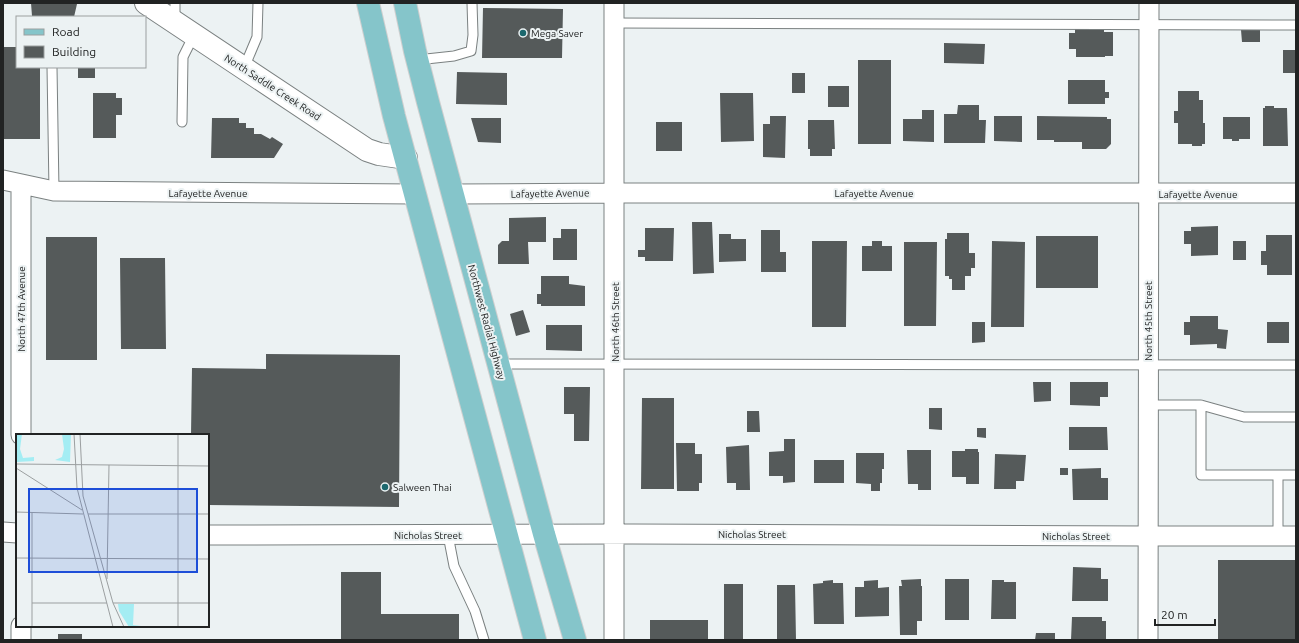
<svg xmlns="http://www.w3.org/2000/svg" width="1299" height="643" font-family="Ubuntu,sans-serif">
	<rect width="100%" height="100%" fill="#ecf2f3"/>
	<path fill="#555a5a" d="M31 3H75L77 4 74 17 32 16Z
		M483 8 563 9 562 58H482Z
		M1087 27H1099V29H1104V32H1113V56H1105V57H1076V49H1069V33H1075V29H1087Z
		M1241 30H1260V42H1242Z
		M944 43 985 44 984 64 944 63Z
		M3 47H17V67H40V139H3Z
		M1283 50H1296V73H1283Z
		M858 60H891V144H858Z
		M78 67H95V78H78Z
		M457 72 507 73V105L456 104Z
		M792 73H805V93H792Z
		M1068 80H1105V92H1109V98H1105V104H1068Z
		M828 86H849V107H828Z
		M1178 91H1199V100H1203V123H1205V144H1202V146H1192V144H1178V123H1174V111H1178Z
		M93 93H116V98H122V115H116V138H93Z
		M720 93H753L754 141 721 142Z
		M958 105H979V120H986L985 143H944V114H957Z
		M1265 106H1274V108H1287L1288 146H1263V108H1265Z
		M922 110H934V142L903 141V119H922Z
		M770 116H786L785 158 763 157V124H770Z
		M994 116H1022V142L994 141Z
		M1037 116 1107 117V119H1111V144L1106 149H1082V142H1054V140H1037Z
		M1223 117H1250V139H1239V141H1232V139H1223Z
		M212 118H239V123H246V128H254V134H261L270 139 272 137 283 144 274 158H211Z
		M471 118H501V143L478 142Z
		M808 120H834L835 149H832V156H810V149H808Z
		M656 122H682V151H656Z
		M546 217V242H528L529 264H498V245L502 241H509V218Z
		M692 222H712L714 273 693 274Z
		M1218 226V255L1191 256V244H1184V231H1191V227Z
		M645 228H674L673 261H645V257H638V250H645Z
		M561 229H577V260H553V238H561Z
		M761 230H780V252H786V272H761Z
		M947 233H969V253H975V268H971V276H965V290H952V279H949V276H945V239H947Z
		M719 234H731V239H746V261L719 262Z
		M1266 235H1292V275H1267V265H1261V251H1266Z
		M1036 236H1098V288H1036Z
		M46 237H97V360H46Z
		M812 241H847L846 327H812Z
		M872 241H882V246H892V271H862V246H872Z
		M992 241 1025 242 1024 327H991Z
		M1233 241H1246V260H1233Z
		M904 242H937L936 326H904Z
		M120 258H165L166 349H121Z
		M541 276H569V284L585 286V306H541V304H537V294H541Z
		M523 310 530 332 516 336 510 314Z
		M1190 316H1218V329L1228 330 1226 349 1217 348V344L1190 345V335H1184V322H1190Z
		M972 322H985V342L972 343Z
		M1267 322H1289V343H1267Z
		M546 325H582V351L546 350Z
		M266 354 400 355 399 507 208 505V435H191L192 368 266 369Z
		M1033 382H1051V401L1034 402Z
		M1070 382H1108V397H1100V406L1070 405Z
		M564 387H590L589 441H574V414H564Z
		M642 398H674V489H641Z
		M929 408H942V430L929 429Z
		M747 411H759L760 432H747Z
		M1069 427H1107L1108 450H1069Z
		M977 428H986V438L977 437Z
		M784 439H795V482L783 483V476H769V452L784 451Z
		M676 443H695V454H702V483H699V491H677Z
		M749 445 750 490H736V483H727L726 447Z
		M965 449H978V452H979V484H966V477H952V451H965Z
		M907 450H931V490H918V484H908Z
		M856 453H884V469H882V483H880V491H871V484L856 483Z
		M995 454 1026 455 1024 481H1016V489H994Z
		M814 460H844V483H814Z
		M1060 468H1068V475H1060Z
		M1101 468V478H1108V500H1073L1072 469Z
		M1218 560H1296V640H1218Z
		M1073 567 1101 568V579H1108V601H1072Z
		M341 572H381V614H459V640H341Z
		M921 579V586H922V621H917V635H900L899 586H902L901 580Z
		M945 579H969V620H945Z
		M833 580V583H843L844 624H814L813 584 823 583V581Z
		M878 580V588L889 587V616L855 617V587H864V581Z
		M992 580H1004V582H1016V619H991Z
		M724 584H743V640H724Z
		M777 585H795L796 640H777Z
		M1072 617H1102V621H1106V639L1071 640Z
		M650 620H708V640H650Z
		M1036 633H1055V640H1035Z
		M58 634H82V640H58Z"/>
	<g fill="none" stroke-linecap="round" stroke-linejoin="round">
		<g stroke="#7b8181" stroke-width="11">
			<path id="service" d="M175 22V3
				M614 23 1296 25
				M417 60 454 56 471 51 473 35 472 3
				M52 67 54 191
				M244 68 257 37 258 3
				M182 122 183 57 194 35
				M498 364 1296 365
				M1148 405H1201V475H1278V536
				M1201 405 1244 417H1296
				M1278 475H1296
				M448 535 454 566 475 611 484 640"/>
		</g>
		<g stroke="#7b8181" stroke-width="21">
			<path id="minor" d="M3 180 54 191 415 194
				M452 194 615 193H1296
				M21 435V184
				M3 532 17 533
				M208 535 632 534 1148 536H1296
				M21 626V640
				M614 640V3
				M1148 640 1149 3"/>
		</g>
		<g stroke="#7b8181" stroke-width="24">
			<path id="secondary" d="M146 3 367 150 379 154 406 158"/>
		</g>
		<g stroke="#cecfcf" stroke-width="24">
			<path id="primary" d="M368 3 394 116 535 640
				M405 3 415 51 428 102 544 534 575 640"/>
		</g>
		<use href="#service" stroke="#fff" stroke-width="9"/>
		<use href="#minor" stroke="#fff" stroke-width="19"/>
		<use href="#secondary" stroke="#fff" stroke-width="22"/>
		<use href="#primary" stroke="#85c5ca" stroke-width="22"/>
	</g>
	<g fill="#1c686e" stroke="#ecf2f3" stroke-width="1.5">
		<circle cx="523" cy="33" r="4"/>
		<circle cx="385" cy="487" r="4"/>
	</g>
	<g text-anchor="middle" stroke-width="4" stroke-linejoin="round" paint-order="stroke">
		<g font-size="10" fill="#212323" stroke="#ecf2f3" text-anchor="start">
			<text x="531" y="37">Mega Saver</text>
			<text x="393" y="491">Salween Thai</text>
		</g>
		<g font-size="10" fill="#212323" stroke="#ecf2f3">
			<text transform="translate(273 87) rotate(33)" y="4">North Saddle Creek Road</text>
			<text x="208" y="197">Lafayette Avenue</text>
			<text transform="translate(550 193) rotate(-1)" y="4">Lafayette Avenue</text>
			<text x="874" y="197">Lafayette Avenue</text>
			<text x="1198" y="198">Lafayette Avenue</text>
			<text transform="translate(21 309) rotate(-90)" y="4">North 47th Avenue</text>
			<text transform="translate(1148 321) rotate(-90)" y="4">North 45th Street</text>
			<text transform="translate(487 322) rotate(75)" y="4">Northwest Radial Highway</text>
			<text transform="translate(615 322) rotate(-90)" y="4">North 46th Street</text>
			<text x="752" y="538">Nicholas Street</text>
			<text x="428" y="539">Nicholas Street</text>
			<text x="1076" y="540">Nicholas Street</text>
		</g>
	</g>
	<g transform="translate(16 434)">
		<rect width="193" height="193" fill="#ecf2f3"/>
		<path d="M0 0H6L4 15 7 24 18 23V27L1 28ZM46 0H55L54 28 39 26 46 23 48 15ZM102 170H118L117 191 133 193H113L103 177Z" fill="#a4edf3"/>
		<path fill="none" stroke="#9b9fa0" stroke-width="1" d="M58 0 61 54 97 193M64 0 67 62 97 169 108 193M0 30 193 32M0 34 66 76M0 78 67 80M16 79V193M72 80H193M0 124 193 125M91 145 93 31M16 169H91M97 169H193M162 193V0"/>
		<path fill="#1d4ed8" fill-opacity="0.15" stroke="#1d4ed8" stroke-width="2" d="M13 55H181V138H13Z"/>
		<rect width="193" height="193" fill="none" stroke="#212323" stroke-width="2"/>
	</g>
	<rect width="1299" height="643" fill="none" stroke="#212323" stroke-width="8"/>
	<rect x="16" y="16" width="130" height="52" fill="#ecf2f3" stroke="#9b9fa0"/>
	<rect x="24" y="29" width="20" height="6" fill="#85c5ca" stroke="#9b9fa0"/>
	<text x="52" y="36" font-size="12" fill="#212323">Road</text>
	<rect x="24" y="46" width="20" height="12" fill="#555a5a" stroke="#9b9fa0"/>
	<text x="52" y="56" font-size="12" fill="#212323">Building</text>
	<path d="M1155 619v6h60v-6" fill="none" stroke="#212323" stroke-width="2"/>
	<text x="1161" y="619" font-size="12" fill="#212323" stroke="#ecf2f3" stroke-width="3" paint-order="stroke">20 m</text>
</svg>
